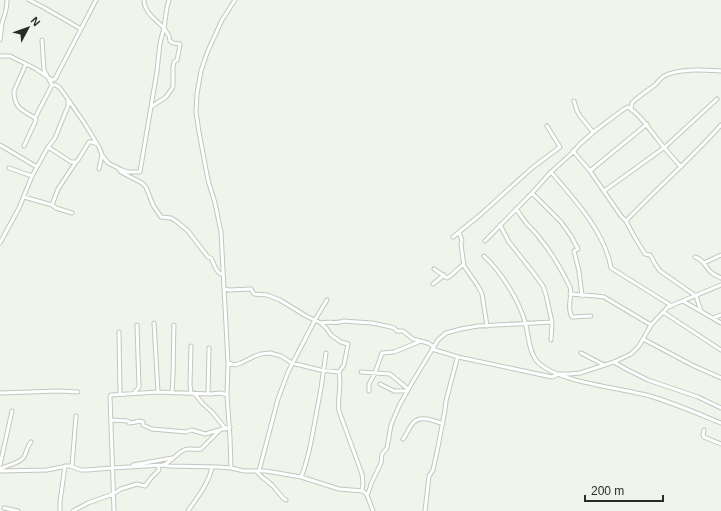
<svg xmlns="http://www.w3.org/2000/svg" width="721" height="511" font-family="Helvetica,sans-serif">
	<rect width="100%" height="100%" fill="#f0f5eb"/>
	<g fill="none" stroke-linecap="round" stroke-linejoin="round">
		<g stroke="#c2c7bd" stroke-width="5">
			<path id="street" d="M29 0 43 7 81 29
				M0 40C1 35 1 29 2 23 5 14 7 10 7 0
				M42 40 44 70 52 85H56L60 88 65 95 85 124 99 147 102 155 108 163 122 170 128 172H140L157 71 160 43 164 28C156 20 144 12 144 0
				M0 56H10L36 69 52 80 55 79 96 0
				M26 64 14 91C14 108 22 110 35 118
				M574 101 577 111 580 116 593 132
				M151 107 166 97 173 87V67L174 62 177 60 180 45V44L173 43 170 41 169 36 164 28 167 7 169 0
				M631 109 632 103 635 100C641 95 648 90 655 85 658 82 661 78 664 76 679 68 704 70 721 71
				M0 145 37 167
				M24 146 36 120 35 118 52 85
				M48 147 71 162H76L78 160 89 142H92L97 144
				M573 151 590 171 621 216 626 221 634 236 645 254 650 255 652 258 655 264 660 271 696 296 701 311
				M9 168 32 176
				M99 169 102 155
				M119 169 121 172 142 183 146 187 153 205 161 217 171 218 176 221 188 231 208 257 211 258C215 265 215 272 223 275
				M590 171C609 155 628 140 647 124
				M551 172C574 199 605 232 611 268L672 306
				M604 191 665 147 717 99
				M532 193 561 222 571 236 578 249 574 251 579 271 582 296
				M24 197 52 205 56 208 72 213
				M52 205 58 189 76 162
				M516 209C520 214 523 219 527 224 532 229 537 234 541 240 553 254 562 271 570 287 573 295 566 307 572 317L591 316
				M626 221C657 188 691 159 721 125
				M500 225 509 242 532 271 543 286 546 295 552 322 551 340
				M459 233 462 240 461 244 462 252 464 266 478 286 482 294 487 326
				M453 237 480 215 532 168 560 147 547 126
				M485 241 532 193 551 172 572 153 580 144 596 130 624 109 628 107C641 115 649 129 658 140 665 149 673 158 681 167
				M0 243 19 208 32 176 48 147 55 138 68 106V100
				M484 256C501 272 519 300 525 322 529 335 528 349 536 360 554 383 625 388 653 397 676 404 699 414 721 423
				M695 257C705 260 705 268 712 273 714 275 718 276 721 278
				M704 263 721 255
				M434 269 447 278C454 274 458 268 464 264
				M433 284 444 275
				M224 289 230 290 250 289H251L254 294 267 295 280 300 306 316 321 323 327 329 331 335 341 342 348 344 344 365 339 372
				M570 294 596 296 604 297 651 325
				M683 301 721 323
				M663 312 721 350
				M713 318 721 315
				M154 323 158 392
				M321 323C328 321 338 324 343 321L372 323 391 327 394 328 397 331H403L413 339 428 343 434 347
				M119 332 120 393
				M643 339 694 366 721 378
				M432 349 458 357
				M581 353 604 365
				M614 362 626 369 648 380 698 397 721 408
				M228 363 235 365 241 363 255 356 261 354 270 353 281 356 292 363 320 370 339 372
				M339 372C342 385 337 398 339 411L362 474 363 483 362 490 367 495 373 511
				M361 372 390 374 408 389
				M380 384 394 391H407
				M369 391V384L375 373 382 353 394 352 421 341
				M0 393 59 391 78 392
				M134 393 139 387 137 325
				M172 393C174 370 173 347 174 325
				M191 393 190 385 191 346
				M194 393 203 404 212 412 225 428 226 429
				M208 394 209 348
				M111 420 128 421 129 423 136 422 139 421 143 422V425L152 429 186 432 192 430 205 434 230 427
				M704 430 703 435 704 437 721 444
				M403 439C407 434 409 427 414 422 421 415 435 421 443 424
				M0 465 12 411
				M133 465 172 458
				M163 465C171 462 176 454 184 450 189 448 195 450 201 449L220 430
				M72 466 76 416
				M231 468 230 438 227 395 228 363 221 232 215 203 208 180 199 132 196 112 197 94 201 71 207 53 222 20 235 0
				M0 469C7 465 19 464 24 457 27 451 26 448 31 442
				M0 471 47 470 67 466H70L81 470H87L112 468 163 465 170 466 218 467 231 468 244 471H266L301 477C308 461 311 443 314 426 319 402 323 378 326 353
				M256 471 263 478 266 480 273 486 283 498 286 500
				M259 471 278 399 288 372 316 318 327 300
				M301 477 339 489 363 491
				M367 495 370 488 371 484 381 463 382 454 387 448 391 425 399 406 413 381 438 340 446 333 461 329 478 326 552 322
				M4 508 18 511
				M60 511V502L65 466
				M73 511 88 503 113 494 121 489 137 484 145 486 151 478 159 470 158 465
				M114 511 110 396 111 395 158 392 210 394 221 393 227 395
				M188 511C197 498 209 483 212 467
				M425 511 429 476 433 470 438 447 445 410 446 401 457 359 458 357 552 377 555 376 558 374H570L580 373 614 362 631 354 639 346 651 325 668 307 721 285"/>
		</g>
		<use href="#street" stroke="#fff" stroke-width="3"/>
	</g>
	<g transform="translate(28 28) rotate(49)" stroke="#f0f5eb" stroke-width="3" paint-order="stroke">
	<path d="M0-3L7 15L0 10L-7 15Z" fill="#2a2b28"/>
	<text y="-6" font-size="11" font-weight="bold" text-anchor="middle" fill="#2a2b28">N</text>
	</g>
	<path d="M585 495v6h78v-6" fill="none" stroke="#2a2b28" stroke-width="2"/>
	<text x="591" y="495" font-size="12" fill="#2a2b28" stroke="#f0f5eb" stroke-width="3" paint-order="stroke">200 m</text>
</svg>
